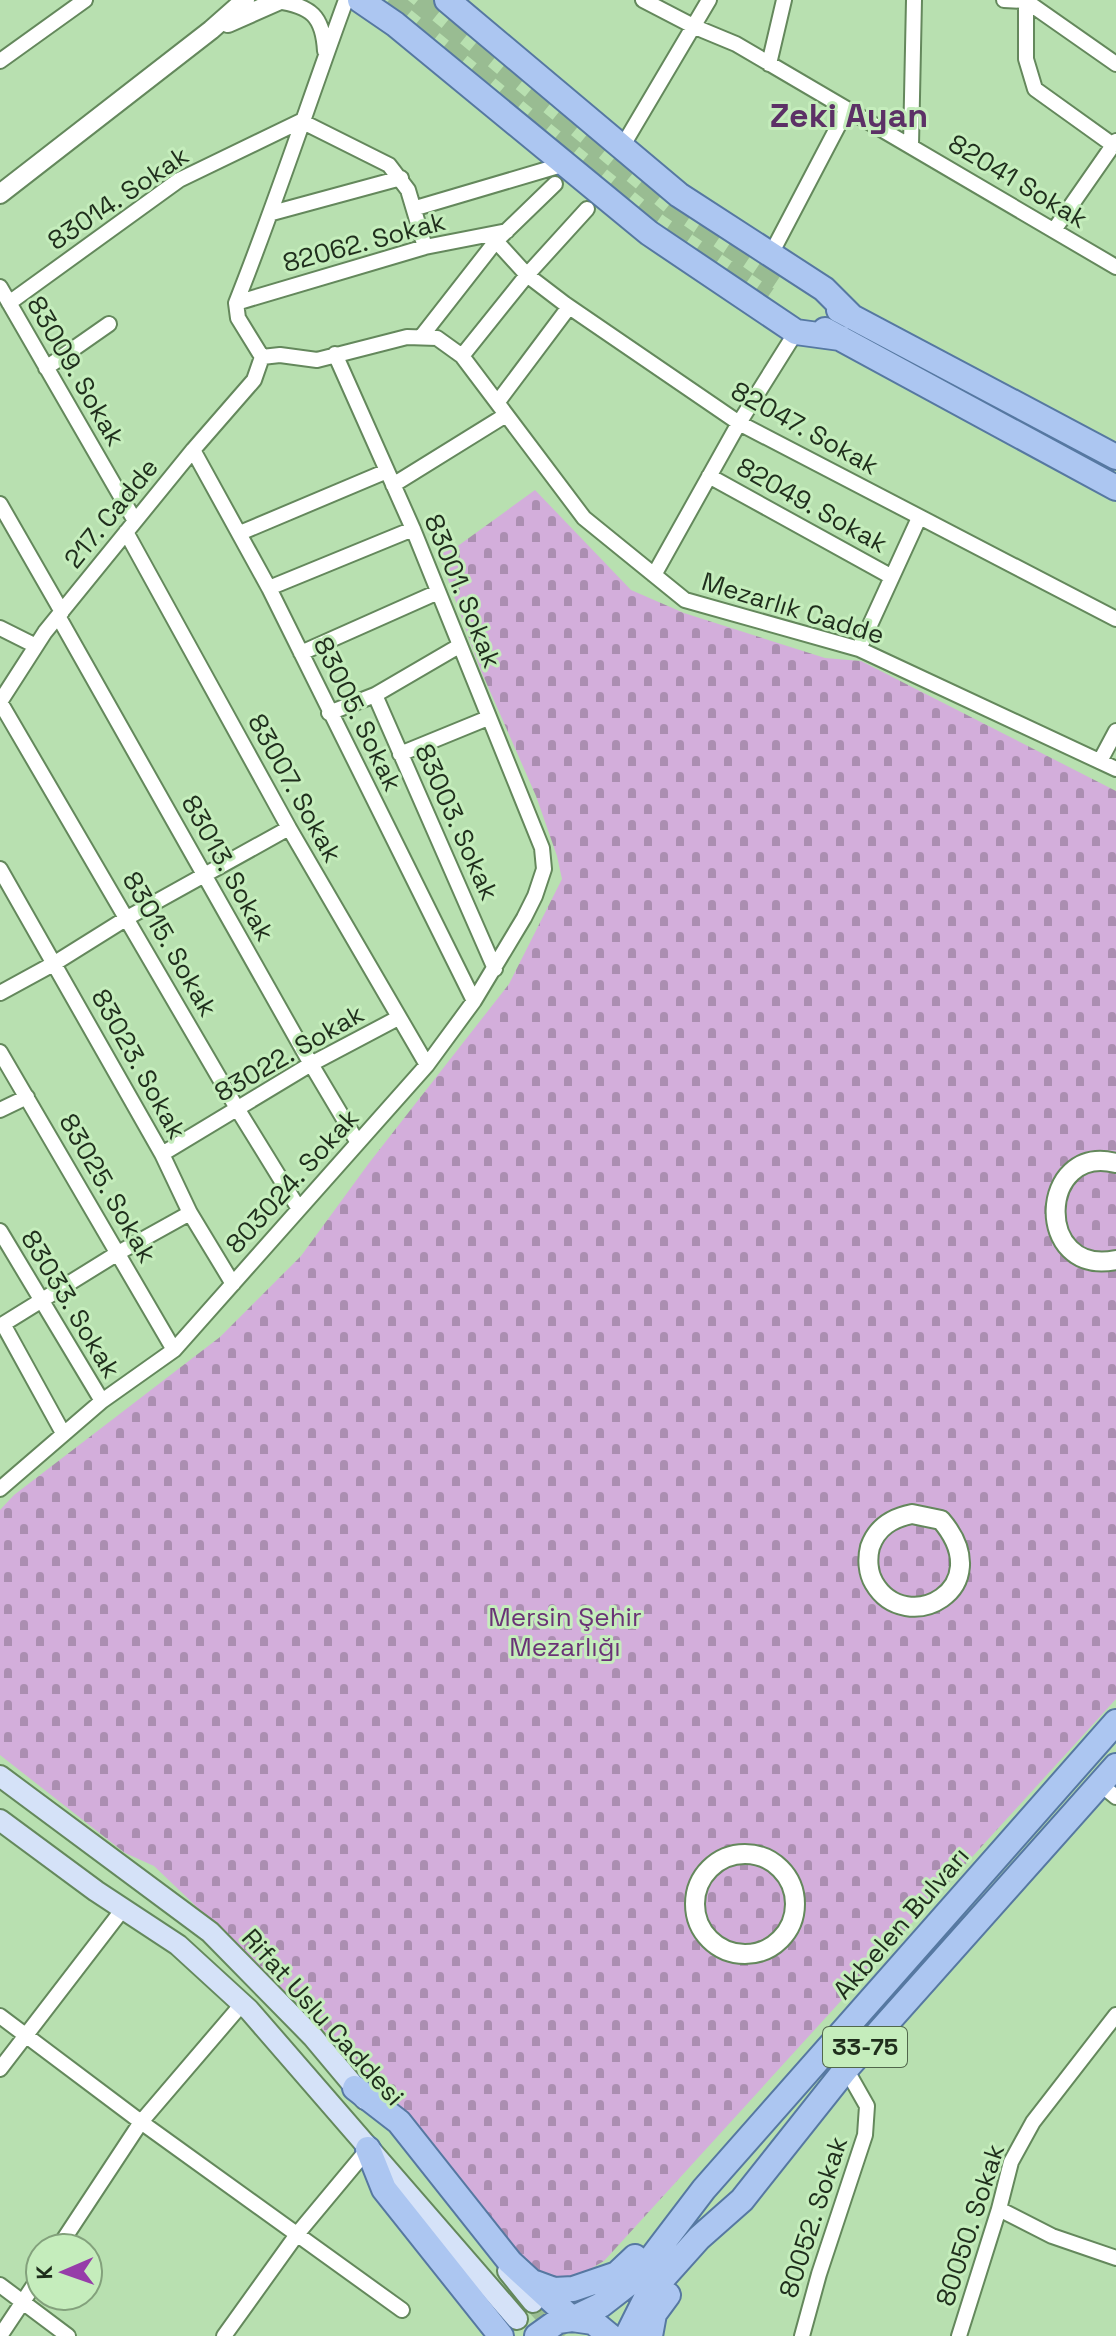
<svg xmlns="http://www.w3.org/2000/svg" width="1116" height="2336" font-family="'Space Grotesk',sans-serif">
	<defs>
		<pattern id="cemetery-stones" width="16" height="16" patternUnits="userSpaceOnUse" patternTransform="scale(2)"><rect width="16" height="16" fill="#d3aedb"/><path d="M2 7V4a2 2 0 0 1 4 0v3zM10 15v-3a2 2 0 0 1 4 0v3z" fill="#ab8eb1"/></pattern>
	</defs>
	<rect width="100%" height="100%" fill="#b8e0b0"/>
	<path fill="url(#cemetery-stones)" d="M535 490 631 590 684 613 825 658 861 661 1116 791V1699L604 2261 564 2284 541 2280 312 2017 154 1866 125 1853 0 1755V1510L14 1495 220 1337 301 1256 369 1163 509 984 562 879 557 856 536 796 479 666 436 546 446 537 455 548Z"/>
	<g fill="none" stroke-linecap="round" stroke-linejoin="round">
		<path stroke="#99bc92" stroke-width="20" stroke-dasharray="20 10" stroke-linecap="butt" d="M533 2302 564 2336"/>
		<path stroke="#99bc92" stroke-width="24" stroke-dasharray="24 12" stroke-linecap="butt" d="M389 0 655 220 767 298
			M418 0 671 206 780 279"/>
		<g stroke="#64885c" stroke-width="18">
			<path id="minor" d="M643 0 695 27 736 44 1116 267
				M1004 0 1026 1 1116 64
				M1026 0V59L1035 89 1113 145
				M277 1C311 6 323 16 325 51
				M0 61 85 0
				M769 64 784 0
				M911 145 914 0
				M622 147 709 0
				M416 208 565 164
				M272 213 401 178
				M1054 230 1116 141
				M496 241 527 275 565 304 739 423 1116 619
				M771 254 847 109
				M0 287 135 521
				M9 303 179 180 301 121 389 165 408 190 425 247
				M236 303 425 247 507 231
				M421 337 496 241 555 184
				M462 356 527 275 587 209
				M262 357 280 355 317 360 407 337 437 338 462 356 584 518 685 600 859 649 1116 769
				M262 357 238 318 236 303C276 203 309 101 346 0
				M46 368 109 324
				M500 399 569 307
				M193 450 269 588 474 1001
				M709 476 892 577
				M393 485 506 415
				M0 504 62 612
				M126 532 289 828 427 1065
				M240 533 387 471
				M654 575 739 423 796 332
				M269 588 413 529
				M58 616 311 1064 358 1143
				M0 628 36 646
				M859 649 919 518
				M301 653 438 592
				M375 695 495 969
				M0 702 238 1110 299 1209
				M0 702 45 632 193 450 254 380 262 357
				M329 713 375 695 459 646
				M400 754 488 718
				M1100 761 1116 731
				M0 869 162 1154 190 1213 233 1284
				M0 993 55 963 127 918 289 828
				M0 1052 174 1350
				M0 1110 27 1097
				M162 1154 311 1064 398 1018
				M0 1231 102 1401
				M3 1324 63 1433
				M0 1326 118 1253 190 1213
				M0 1489 102 1401 174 1350 427 1065 474 1001 524 918 535 896 544 869 542 848 413 529 335 354
				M1100 1784 1116 1797
				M0 2016 141 2122 402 2310
				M0 2069 123 1909
				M999 2209 1052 2236 1116 2258
				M58 2248 141 2122 242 2004
				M0 2285 68 2336
				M0 2336 40 2276
				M224 2336 298 2233 368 2149
				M802 2336 819 2274 865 2135 867 2106 846 2069
				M959 2336 999 2209 1011 2162 1033 2122 1116 2015"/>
		</g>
		<g stroke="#64885c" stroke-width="22">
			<path id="tertiary" d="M228 23 280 0
				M0 194 211 30 245 0
				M1116 1163C1038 1143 1033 1277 1116 1260
				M912 1514 941 1520C1000 1589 906 1638 874 1583 868 1573 867 1559 870 1547 877 1527 892 1518 912 1514Z
				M695 1904a50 50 0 1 1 100 0a50 50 0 1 1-100 0Z"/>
		</g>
		<g stroke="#64885c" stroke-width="24">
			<path id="secondary" d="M0 1776 210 1932 313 2037 365 2099
				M0 1820 96 1891 178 1945 249 2010 517 2319
				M508 2271 533 2302"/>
		</g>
		<g stroke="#5678a1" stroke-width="28">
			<path id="primary" d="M360 0 395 24 649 233 796 332 840 338
				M447 0 679 195 824 289 852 317
				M839 310 1116 457
				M825 330 1116 488
				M355 2088 399 2122 510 2262 572 2319 593 2322 610 2336
				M368 2149 384 2189 501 2336
				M535 2283 554 2290 573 2289 617 2274 635 2257
				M537 2336 558 2321 572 2319 601 2305 637 2277 704 2189 1116 1722
				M627 2336 647 2296 699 2238 742 2200 846 2069 1116 1766
				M650 2336 654 2314 668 2295"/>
		</g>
		<use href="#minor" stroke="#fff" stroke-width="14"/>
		<use href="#tertiary" stroke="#fff" stroke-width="18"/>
		<use href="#secondary" stroke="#d5e2f8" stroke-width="20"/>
		<use href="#primary" stroke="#acc6f1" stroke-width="24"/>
	</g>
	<g text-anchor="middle" stroke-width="6" stroke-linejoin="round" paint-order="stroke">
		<rect fill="#c5edbc" stroke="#51674c" stroke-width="2" x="823" y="2027" width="84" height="40" rx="6"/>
		<g font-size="24" font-weight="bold" fill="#1f2e1c">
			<text x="865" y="2055">33-75</text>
		</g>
		<g font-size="26" fill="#1f2e1c" stroke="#c5edbc">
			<text transform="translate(1018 181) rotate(31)" y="9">82041 Sokak</text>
			<text transform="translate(118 198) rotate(-34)" y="9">83014. Sokak</text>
			<text transform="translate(364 242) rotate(-15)" y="9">82062. Sokak</text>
			<text transform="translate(76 371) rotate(60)" y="9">83009. Sokak</text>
			<text transform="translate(805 428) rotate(29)" y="9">82047. Sokak</text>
			<text transform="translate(812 505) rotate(29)" y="9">82049. Sokak</text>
			<text transform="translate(111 513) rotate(-51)" y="9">217. Cadde</text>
			<text transform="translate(463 591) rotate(68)" y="9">83001. Sokak</text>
			<text transform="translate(793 608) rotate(17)" y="9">Mezarlık Cadde</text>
			<text transform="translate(358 714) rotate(64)" y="9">83005. Sokak</text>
			<text transform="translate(295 788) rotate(61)" y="9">83007. Sokak</text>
			<text transform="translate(457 822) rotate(66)" y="9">83003. Sokak</text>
			<text transform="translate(228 868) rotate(61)" y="9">83013. Sokak</text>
			<text transform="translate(170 944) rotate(60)" y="9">83015. Sokak</text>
			<text transform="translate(289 1053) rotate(-30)" y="9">83022. Sokak</text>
			<text transform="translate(139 1064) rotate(61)" y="9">83023. Sokak</text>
			<text transform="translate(292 1181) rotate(-48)" y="9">803024. Sokak</text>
			<text transform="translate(108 1188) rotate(60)" y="9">83025. Sokak</text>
			<text transform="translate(71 1304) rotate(59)" y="9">83033. Sokak</text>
			<text transform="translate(901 1923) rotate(-49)" y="9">Akbelen Bulvarı</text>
			<text transform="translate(323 2017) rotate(48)" y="9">Rifat Uslu Caddesi</text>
			<text transform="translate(813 2217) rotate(-72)" y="9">80052. Sokak</text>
			<text transform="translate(970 2225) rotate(-72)" y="9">80050. Sokak</text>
		</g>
		<g font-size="26" fill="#6a3376" stroke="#c5edbc">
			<text x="565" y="1626">Mersin Şehir<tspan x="565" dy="30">Mezarlığı</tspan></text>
		</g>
		<g font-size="34" font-weight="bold" fill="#5c3166" stroke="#c5edbc">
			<text x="849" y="127">Zeki Ayan</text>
		</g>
	</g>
	<g transform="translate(64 2272) rotate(268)"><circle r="38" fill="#c5edbc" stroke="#83a17c" stroke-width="2"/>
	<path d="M0-6L14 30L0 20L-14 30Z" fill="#963da9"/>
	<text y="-12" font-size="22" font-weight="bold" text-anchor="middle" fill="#1f2e1c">K</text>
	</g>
</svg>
